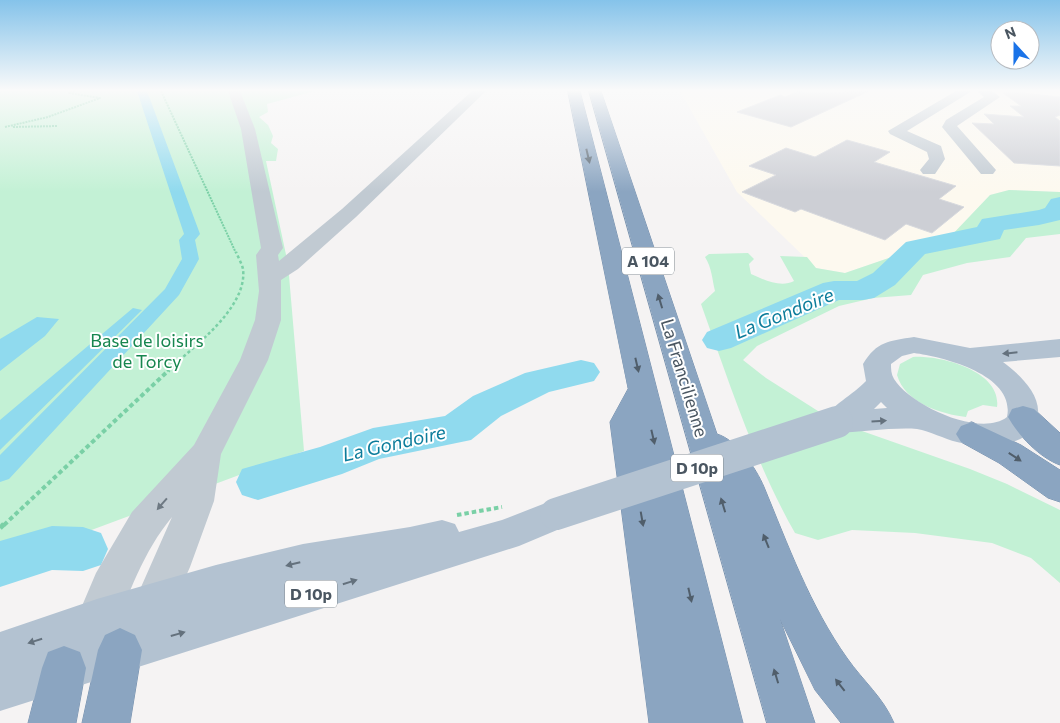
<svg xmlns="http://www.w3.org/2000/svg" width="1060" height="723" font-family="Commissioner,sans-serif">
	<rect width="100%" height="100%" fill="#f5f3f3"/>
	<path fill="#fdf9ef" d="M680 91H1060V192L1009 190 990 195 950 237 845 273 816 268 737 192Z"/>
	<path fill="#c3f1d5" d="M0 91H315L267 104 268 112 259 117 268 125 273 136 271 143 278 149 276 161H266L288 264 304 451 0 564Z
		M1009 190 1060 192V234L1026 238 1010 257 967 263 923 275 911 295 873 298 839 306 757 346 743 360 766 378 840 425 862 431 970 469 1007 484 1060 510V583L1031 558 992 543 915 533 852 530 818 540 795 533C755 463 728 379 701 304L715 291C712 279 712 268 705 257L709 254 748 253 754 259 749 264 751 274C764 280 781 288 794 281L780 256 807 257 816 268 845 273 950 237 990 195Z
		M913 357C940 355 1002 371 997 407L983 405 968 411 966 417C941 414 905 403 897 375L900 364Z"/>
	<path fill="#90daee" d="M133 308 142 310 0 450V420Z
		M37 317 59 319 45 336 0 371V339Z"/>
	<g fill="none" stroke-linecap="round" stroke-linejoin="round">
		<path fill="#90daee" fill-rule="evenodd" d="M137 91H147L200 234 195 240 199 259 179 295 9 479 0 482V455L165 289 182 259 179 240 184 234Z"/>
		<path fill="#90daee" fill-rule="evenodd" d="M1060 197V220L1039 225 1004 230 1000 239 925 254 895 285 874 298 863 300H839L731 348 719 351 707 348 702 340 707 332 823 283 834 281H857L873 273 906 242 977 227 982 219 1039 210 1045 208 1051 199Z
			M581 360 594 363 600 372 594 381 549 392 501 416 471 440 379 459 342 474 258 500 242 495 236 482 242 469 320 447 373 428 445 416 473 396 525 373Z
			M52 526 83 527 101 533 108 549 101 565 83 571 52 570 0 587V541Z"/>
	</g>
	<path fill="#cdcfd5" stroke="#d7d9de" d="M799 91 807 93 869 91 791 127 737 112 780 95 785 97Z
		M1012 92 1060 97V115L1055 117 1060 121V166L1014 163 972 123 994 124 984 114 1024 117 1010 106H1021L1003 93H1014Z
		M847 140 890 152 874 162 956 186 939 199 964 207 932 233 906 224 885 240 801 209 795 212 742 192 776 175 749 166 786 148 815 157Z"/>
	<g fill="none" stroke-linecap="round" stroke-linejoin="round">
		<g stroke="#7690ad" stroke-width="1">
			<path id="highway" d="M568 91H580L743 723H649L610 422 628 389Z
				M589 91H601L717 434C737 440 756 468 764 487 788 545 810 606 847 658 863 681 883 697 894 723H841L815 690 780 619 815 723H767Z
				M1023 406 1034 409 1060 433V465C1040 458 1018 435 1008 417L1012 409Z
				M972 422 1021 445 1060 470V502L1048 498 999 463 961 442 956 434 961 426Z
				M120 628 135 635 142 650 130 723H82L98 650 105 635Z
				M64 646 80 652 86 668 76 723H28L42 668 48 652Z"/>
		</g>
		<path stroke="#7ad0a6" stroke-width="2" stroke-dasharray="2 1" stroke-linecap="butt" d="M161 91 236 253
			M5 127 48 117 100 98 69 93 75 91
			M13 127 57 126"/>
		<path stroke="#7ad0a6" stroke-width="2.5" stroke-dasharray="3 2.5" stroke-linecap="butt" d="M167 371C192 348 248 308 243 269 242 264 238 257 236 252"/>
		<path stroke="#7ad0a6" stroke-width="4" stroke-dasharray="4.5 3" stroke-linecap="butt" d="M457 515 502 507
			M4 525 169 370"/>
		<path stroke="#7ad0a6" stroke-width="5" stroke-dasharray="5.5 4" stroke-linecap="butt" d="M0 528 5 523"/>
		<path fill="#c1cad2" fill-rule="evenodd" d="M228 91H240L255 129 283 248 278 255 279 261 342 209 472 91H486L356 217 298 269 281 280V320L268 360 221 454 214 501 190 567 168 617 154 623 140 617 134 603 172 517C143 552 129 594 112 635L97 641 82 635 76 620 96 573 132 512 194 445 240 360 255 320 259 291 256 255 261 248 241 129Z
			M956 91H972L907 131 941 146 945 159 935 174H923L920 170 929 159 927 152 890 134 888 131Z
			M977 91H992L1000 97 957 126 996 170 993 174H981L942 127 946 120 984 97Z"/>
		<path fill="#b3c2d1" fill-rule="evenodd" d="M914 337 970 348 1060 339V357L1003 362C1018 373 1040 393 1038 414 1034 450 983 448 957 442 944 439 930 431 917 429 896 427 859 432 837 433L826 430 822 422C831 405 853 395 866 381L863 364C877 341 889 341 914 337ZM914 353C944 357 1016 375 1007 417 980 438 910 405 894 379 891 374 891 369 891 364L902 356ZM881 402 887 408 874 409Z
			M556 499 569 503 574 514 569 525 519 546 0 711V632L97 599 216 565 303 544 410 527 442 520 455 524 459 532 502 520Z"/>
		<use href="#highway" fill="#8ba5c1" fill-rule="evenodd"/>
		<path stroke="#b3c2d1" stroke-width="32" d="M556 514 837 422"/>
	</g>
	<defs><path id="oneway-solid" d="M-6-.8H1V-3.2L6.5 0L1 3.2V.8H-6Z" transform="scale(1.25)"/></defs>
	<g fill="#505e6b">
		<use href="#oneway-solid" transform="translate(588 156) rotate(77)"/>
		<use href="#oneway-solid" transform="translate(660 301) rotate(-107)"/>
		<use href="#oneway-solid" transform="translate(637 365) rotate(77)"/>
		<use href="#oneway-solid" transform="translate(653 437) rotate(77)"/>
		<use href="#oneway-solid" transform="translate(1015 457) rotate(33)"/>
		<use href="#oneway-solid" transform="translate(723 505) rotate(-107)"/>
		<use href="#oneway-solid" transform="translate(642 519) rotate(80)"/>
		<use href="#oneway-solid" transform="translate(766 541) rotate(-112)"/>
		<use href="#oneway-solid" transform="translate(690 595) rotate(77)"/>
		<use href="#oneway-solid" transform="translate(776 676) rotate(-107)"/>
		<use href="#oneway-solid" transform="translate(840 685) rotate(-128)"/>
	</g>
	<g fill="#64717d">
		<use href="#oneway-solid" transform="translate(1010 353) rotate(174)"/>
		<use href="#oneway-solid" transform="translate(879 421) rotate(-4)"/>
		<use href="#oneway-solid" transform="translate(293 564) rotate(166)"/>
		<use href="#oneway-solid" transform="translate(350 582) rotate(-17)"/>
		<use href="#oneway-solid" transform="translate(178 634) rotate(-16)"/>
		<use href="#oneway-solid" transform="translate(35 641) rotate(162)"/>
	</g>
	<use fill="#6e7983" href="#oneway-solid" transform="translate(162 504) rotate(131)"/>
	<linearGradient id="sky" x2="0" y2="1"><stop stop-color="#85c3ea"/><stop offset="0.47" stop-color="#fafafa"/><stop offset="1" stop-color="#fafafa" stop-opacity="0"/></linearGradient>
	<rect width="1060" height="192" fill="url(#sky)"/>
	<g text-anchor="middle" stroke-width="4" stroke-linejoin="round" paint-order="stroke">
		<g fill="#fff" stroke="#808990" stroke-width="1">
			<rect x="622" y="247.5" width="52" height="27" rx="4"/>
			<rect x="671" y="454.5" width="52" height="27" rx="4"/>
			<rect x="285" y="580.5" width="52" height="27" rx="4"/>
		</g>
		<g font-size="16" font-weight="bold" fill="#4a5661">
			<text x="648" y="267">A 104</text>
			<text x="697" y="474">D 10p</text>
			<text x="311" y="600">D 10p</text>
		</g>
		<g font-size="18" fill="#17864f" stroke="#fff">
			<text x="147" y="347">Base de loisirs<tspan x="147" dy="21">de Torcy</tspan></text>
		</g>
		<g font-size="18" fill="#4a5661" stroke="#fff">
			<text transform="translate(684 378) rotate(73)" y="6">La Francilienne</text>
		</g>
		<g font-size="19" font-style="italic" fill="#0c7c9b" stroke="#fff">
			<text transform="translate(784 313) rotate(-22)" y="7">La Gondoire</text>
			<text transform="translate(394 443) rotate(-13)" y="7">La Gondoire</text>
		</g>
	</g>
	<g transform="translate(1015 45) rotate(339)"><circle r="24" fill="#ffffff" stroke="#b7bbc0"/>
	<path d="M0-4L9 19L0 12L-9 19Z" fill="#1a73e8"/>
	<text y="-8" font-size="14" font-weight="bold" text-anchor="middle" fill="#4a5661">N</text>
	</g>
</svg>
